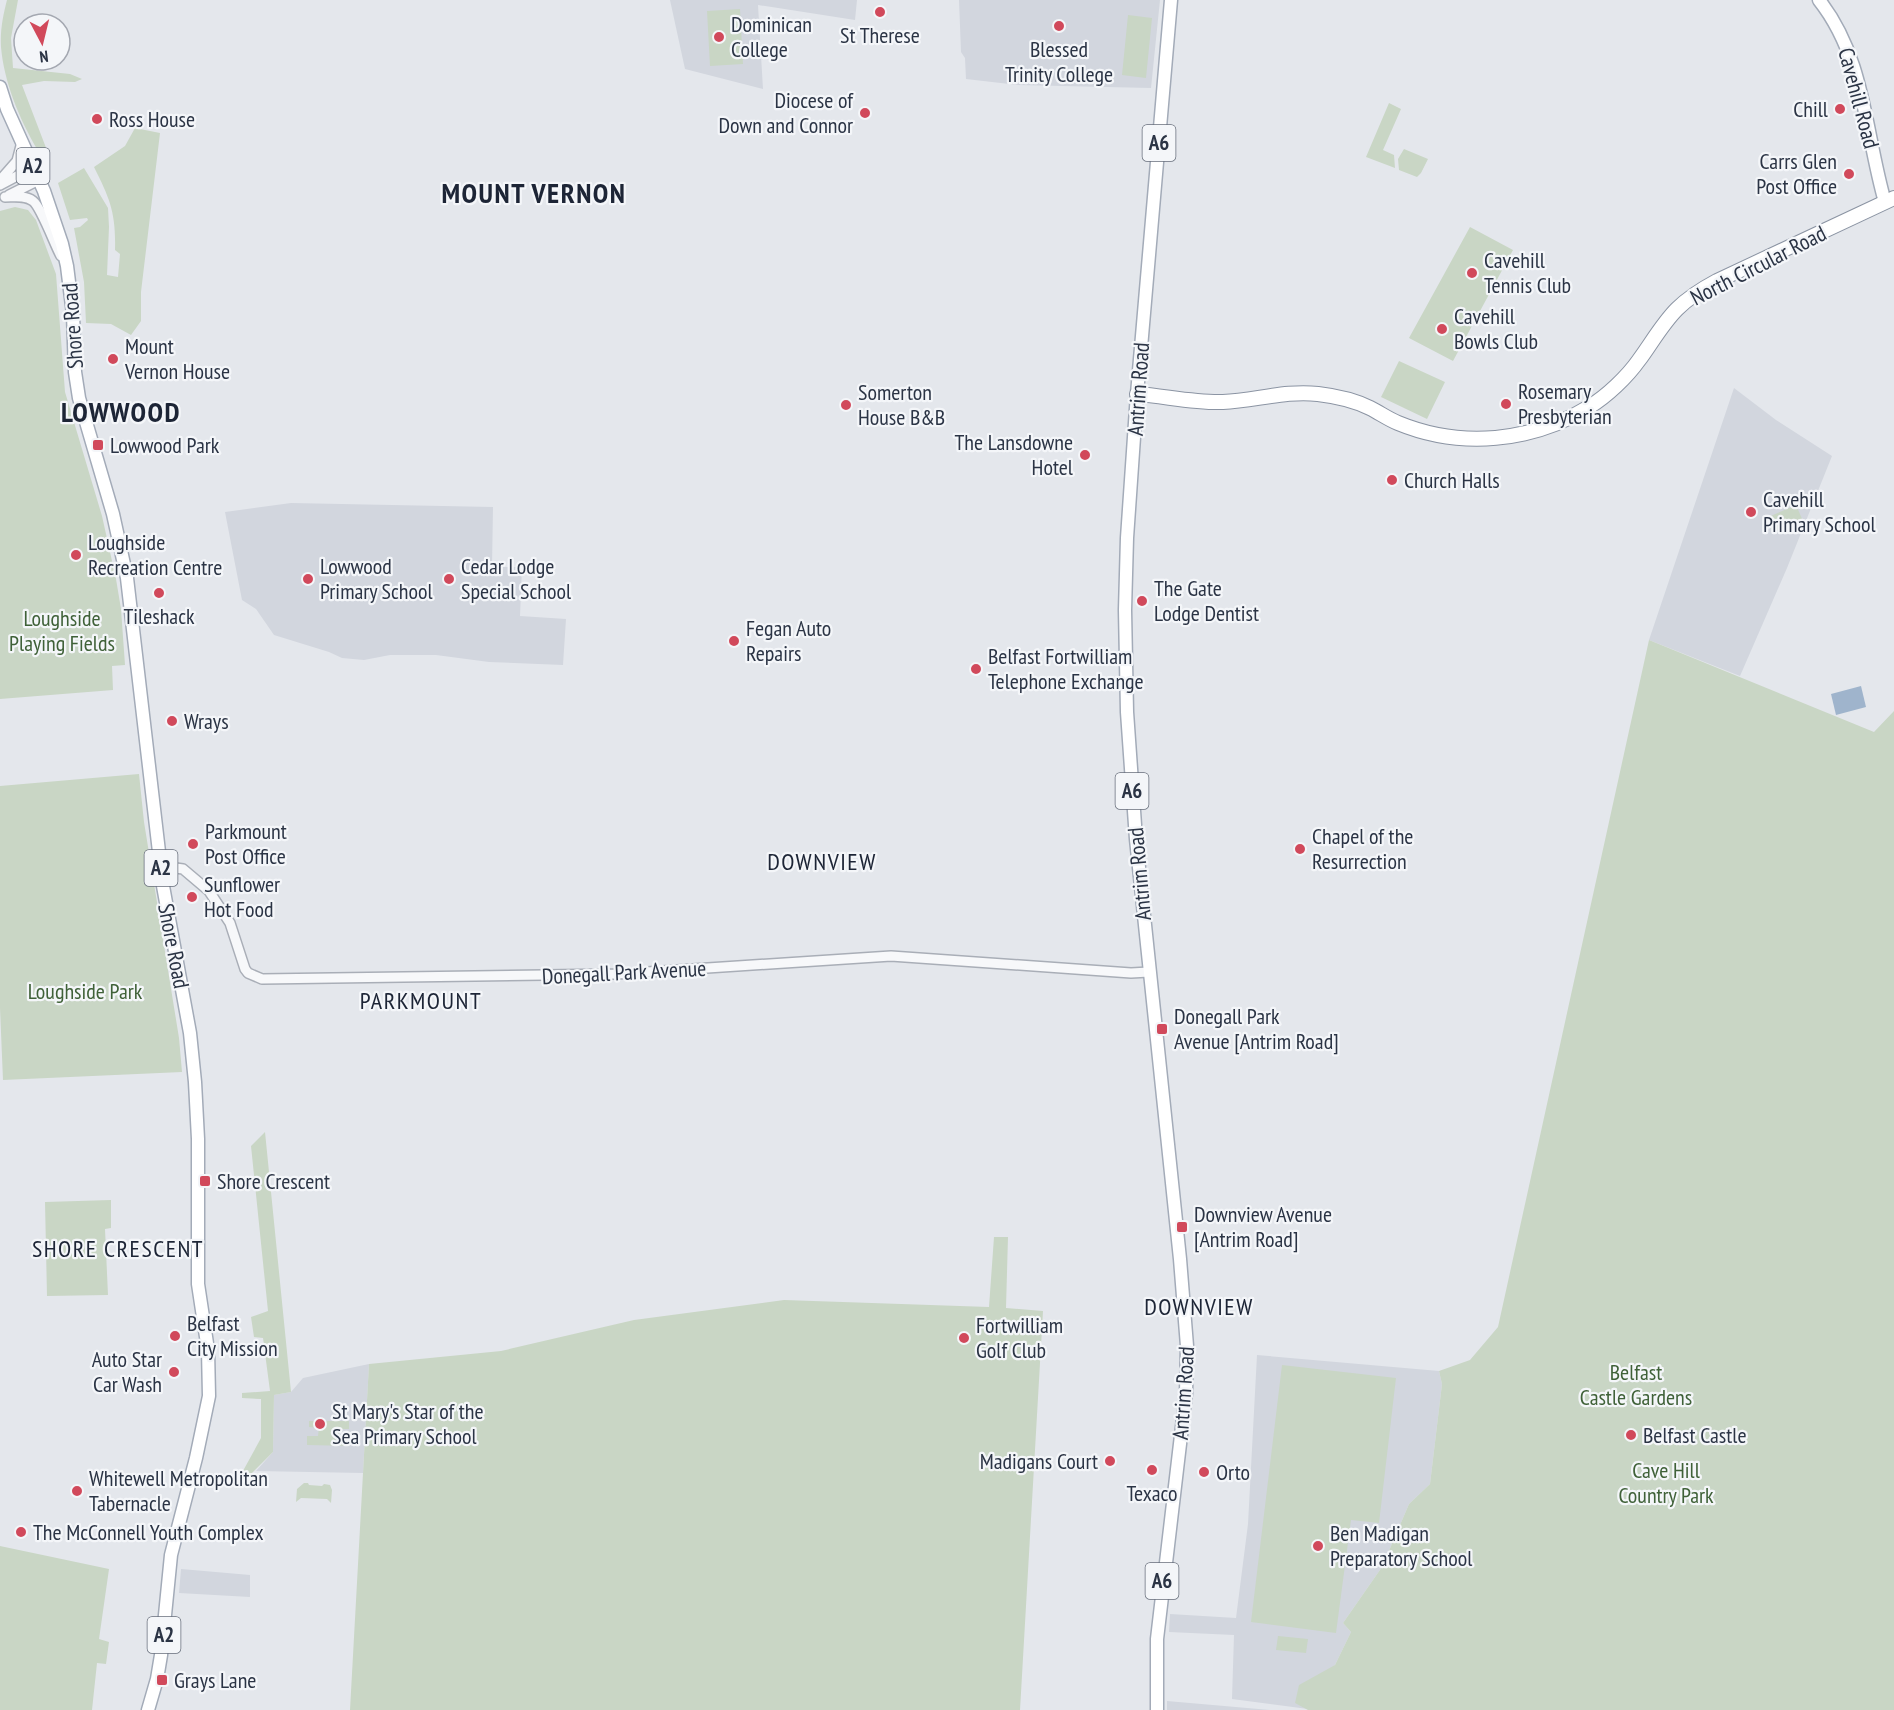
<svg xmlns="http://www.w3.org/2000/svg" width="1894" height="1710" font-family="'PT Sans Narrow',sans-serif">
	<rect width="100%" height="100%" fill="#e4e7ec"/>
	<path fill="#d2d6de" d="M670 0H857L855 20 758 5 763 89 685 69Z
		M959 0H1160L1151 88 1018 85 966 79 965 58 961 52Z
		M1734 388 1776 420 1832 456 1787 568 1740 676 1649 640Z
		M291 503 493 507 492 567H522L520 616 566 619 563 665 489 662 436 655H390L364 660 342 658 329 652 274 635 256 609 242 600 225 512Z
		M1257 1355 1439 1371 1442 1384 1430 1484 1409 1504 1382 1567 1343 1623 1351 1632 1335 1665 1308 1709 1232 1699 1234 1635 1169 1632 1170 1614 1236 1618 1248 1524Z
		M369 1364 363 1473 256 1471 273 1452 274 1395 291 1392 303 1378Z
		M181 1569 250 1575V1597L179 1593Z
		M1167 1701 1270 1710H1167Z"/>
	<path fill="#c9d6c5" d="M7 0H18L11 38 13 68 70 74 82 79 75 82 44 81 22 85 48 153 37 149C19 118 4 82 1 47 0 31 3 15 7 0Z
		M740 9 743 64 710 66 707 11Z
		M1128 15 1152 18 1146 78 1122 75Z
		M1389 103 1401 109 1383 150 1394 155 1395 168 1366 157Z
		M135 128 160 133 141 292V321L131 335 111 324 86 323 84 282 74 228 80 227 88 220 87 218 70 220 58 183 84 168 108 208 109 227 107 275 118 277 120 254 115 250C116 213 110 199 94 167L125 146Z
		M1404 149 1428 159 1421 173 1417 177 1399 170 1398 159Z
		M15 207 28 210 36 220 56 274 65 392 102 516 116 579 121 609 125 665 112 666 113 690 0 699V211Z
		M1470 227 1513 250 1453 361 1409 338Z
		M1399 361 1445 382 1427 419 1381 397Z
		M1796 505 1803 521 1773 533 1766 518Z
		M1649 640 1874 732 1894 711V1710H1308L1295 1703 1299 1685 1335 1665 1351 1632 1343 1623 1382 1567 1409 1504 1430 1484 1442 1384 1439 1371 1470 1360 1498 1327Z
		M139 774 144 822 179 1038 182 1072 3 1080 0 1008V786Z
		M265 1132 291 1392 274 1395 273 1452 236 1489 238 1480 261 1438V1399L242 1398V1393L270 1391 263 1338 254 1337 251 1317 268 1311 251 1146Z
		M111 1200V1228L105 1229 108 1295 47 1296 45 1202Z
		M994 1237H1008L1006 1308 1043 1311 1020 1710H350L369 1364 501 1351 634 1320 784 1300 989 1307Z
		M1282 1365 1396 1378 1379 1523 1351 1520 1336 1633 1251 1622Z
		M309 1421H349V1429H340L339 1436 350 1437V1446L307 1445V1436H318L319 1428 309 1427Z
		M304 1483H308L309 1485 322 1486 324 1484 330 1485 332 1490 331 1503 327 1499 301 1498 296 1502 297 1489Z
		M0 1546 109 1569 99 1639 109 1642 106 1664 97 1663 92 1710H0Z
		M1278 1636 1308 1639 1306 1653 1276 1650Z"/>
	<path fill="#9fb4cc" d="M1861 686 1866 707 1836 715 1831 694Z"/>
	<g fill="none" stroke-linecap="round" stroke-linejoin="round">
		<g stroke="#a9aeb7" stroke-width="12">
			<path id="minor" d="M1 184 3 177 17 161 22 142
				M0 185 34 167
				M9 195 39 180
				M5 197C14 197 25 195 33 201 41 207 55 245 61 256
				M161 866 183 869 209 891 230 923 245 969 248 973 262 979 617 974 891 956 1131 973 1149 972"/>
		</g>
		<g stroke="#a3abb8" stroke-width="15">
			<path id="major" d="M1819 0C1865 58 1865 133 1885 202
				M0 87 7 109 44 191 62 244 67 266 73 314 75 372 79 398 113 514 127 578 163 886 190 1033 195 1082 198 1139V1284L208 1350 209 1396 196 1458 171 1555 161 1655 157 1679 148 1710
				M1157 1710V1639L1186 1393 1187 1346 1180 1259 1136 839 1127 712 1125 610 1127 538 1137 394 1171 0"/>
		</g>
		<g stroke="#8b94a3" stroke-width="16">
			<path id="highway" d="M1137 394C1165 396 1194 403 1223 402 1254 401 1286 390 1318 394 1335 396 1354 400 1370 408 1380 413 1388 419 1398 423 1461 449 1532 442 1589 407 1607 396 1627 377 1639 360 1651 344 1662 324 1677 309 1689 297 1702 289 1717 281L1894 198"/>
		</g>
		<use href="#minor" stroke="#f7f8fa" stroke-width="9"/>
		<use href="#major" stroke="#fff" stroke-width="12"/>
		<use href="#highway" stroke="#fff" stroke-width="14"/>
	</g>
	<g fill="#d1495b" stroke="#f4f6f9" stroke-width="2">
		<circle cx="880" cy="12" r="6"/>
		<circle cx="1059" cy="26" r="6"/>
		<circle cx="719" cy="37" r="6"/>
		<circle cx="1840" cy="109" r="6"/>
		<circle cx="865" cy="113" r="6"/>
		<circle cx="97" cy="119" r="6"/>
		<circle cx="1849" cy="174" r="6"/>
		<circle cx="1472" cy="273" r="6"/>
		<circle cx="1442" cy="329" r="6"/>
		<circle cx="113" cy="359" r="6"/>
		<circle cx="1506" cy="404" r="6"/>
		<circle cx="846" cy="405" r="6"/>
		<rect x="92" y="439" width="12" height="12" rx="3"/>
		<circle cx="1085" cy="455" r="6"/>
		<circle cx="1392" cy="480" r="6"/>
		<circle cx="1751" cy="512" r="6"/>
		<circle cx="76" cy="555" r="6"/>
		<circle cx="308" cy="579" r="6"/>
		<circle cx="449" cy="579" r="6"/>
		<circle cx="159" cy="593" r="6"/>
		<circle cx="1142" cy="601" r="6"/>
		<circle cx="734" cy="641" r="6"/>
		<circle cx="976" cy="669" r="6"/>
		<circle cx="172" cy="721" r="6"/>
		<circle cx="193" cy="844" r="6"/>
		<circle cx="1300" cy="849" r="6"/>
		<circle cx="192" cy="897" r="6"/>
		<rect x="1156" y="1023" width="12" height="12" rx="3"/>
		<rect x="199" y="1175" width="12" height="12" rx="3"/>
		<rect x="1176" y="1221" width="12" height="12" rx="3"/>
		<circle cx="175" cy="1336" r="6"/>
		<circle cx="964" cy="1338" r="6"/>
		<circle cx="174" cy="1372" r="6"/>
		<circle cx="320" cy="1424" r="6"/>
		<circle cx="1631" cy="1435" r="6"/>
		<circle cx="1110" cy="1461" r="6"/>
		<circle cx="1152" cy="1470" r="6"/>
		<circle cx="1204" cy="1472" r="6"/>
		<circle cx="77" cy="1491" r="6"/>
		<circle cx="21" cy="1532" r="6"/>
		<circle cx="1318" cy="1546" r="6"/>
		<rect x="156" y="1674" width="12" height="12" rx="3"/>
	</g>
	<g text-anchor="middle" stroke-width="4.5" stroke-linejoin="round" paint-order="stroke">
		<g fill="#f4f6f9" stroke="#676e7b" stroke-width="1.5">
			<rect x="1142.5" y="125" width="33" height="36" rx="4.5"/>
			<rect x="16.5" y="148" width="33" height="36" rx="4.5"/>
			<rect x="1115.5" y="773" width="33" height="36" rx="4.5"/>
			<rect x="144.5" y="850" width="33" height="36" rx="4.5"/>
			<rect x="1145.5" y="1563" width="33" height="36" rx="4.5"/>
			<rect x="147.5" y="1617" width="33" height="36" rx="4.5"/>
		</g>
		<g font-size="21" font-weight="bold" fill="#2b3445">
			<text x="1159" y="150">A6</text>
			<text x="33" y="173">A2</text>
			<text x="1132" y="798">A6</text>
			<text x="161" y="875">A2</text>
			<text x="1162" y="1588">A6</text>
			<text x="164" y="1642">A2</text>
		</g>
		<g font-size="22" fill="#2b3445" stroke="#f4f6f9" text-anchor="start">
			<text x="731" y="32">Dominican<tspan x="731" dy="25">College</tspan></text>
			<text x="880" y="43" text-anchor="middle">St Therese</text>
			<text x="1059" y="57" text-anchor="middle">Blessed<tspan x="1059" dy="25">Trinity College</tspan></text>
			<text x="853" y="108" text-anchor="end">Diocese of<tspan x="853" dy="25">Down and Connor</tspan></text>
			<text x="1828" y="117" text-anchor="end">Chill</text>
			<text x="109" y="127">Ross House</text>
			<text x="1837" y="169" text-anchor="end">Carrs Glen<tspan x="1837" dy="25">Post Office</tspan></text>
			<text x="1484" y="268">Cavehill<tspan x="1484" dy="25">Tennis Club</tspan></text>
			<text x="1454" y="324">Cavehill<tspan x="1454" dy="25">Bowls Club</tspan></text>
			<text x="125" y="354">Mount<tspan x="125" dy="25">Vernon House</tspan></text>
			<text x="1518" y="399">Rosemary<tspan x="1518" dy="25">Presbyterian</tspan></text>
			<text x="858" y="400">Somerton<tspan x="858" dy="25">House B&amp;B</tspan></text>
			<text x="1073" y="450" text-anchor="end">The Lansdowne<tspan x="1073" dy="25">Hotel</tspan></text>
			<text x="110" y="453">Lowwood Park</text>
			<text x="1404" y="488">Church Halls</text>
			<text x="1763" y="507">Cavehill<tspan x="1763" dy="25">Primary School</tspan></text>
			<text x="88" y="550">Loughside<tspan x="88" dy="25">Recreation Centre</tspan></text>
			<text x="320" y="574">Lowwood<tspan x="320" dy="25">Primary School</tspan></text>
			<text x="461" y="574">Cedar Lodge<tspan x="461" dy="25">Special School</tspan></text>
			<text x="1154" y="596">The Gate<tspan x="1154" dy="25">Lodge Dentist</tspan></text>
			<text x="159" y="624" text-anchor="middle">Tileshack</text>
			<text x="746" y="636">Fegan Auto<tspan x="746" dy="25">Repairs</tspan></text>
			<text x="988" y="664">Belfast Fortwilliam<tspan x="988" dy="25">Telephone Exchange</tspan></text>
			<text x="184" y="729">Wrays</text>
			<text x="205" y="839">Parkmount<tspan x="205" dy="25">Post Office</tspan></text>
			<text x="1312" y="844">Chapel of the<tspan x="1312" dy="25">Resurrection</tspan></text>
			<text x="204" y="892">Sunflower<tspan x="204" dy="25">Hot Food</tspan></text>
			<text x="1174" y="1024">Donegall Park<tspan x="1174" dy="25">Avenue [Antrim Road]</tspan></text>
			<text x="217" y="1189">Shore Crescent</text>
			<text x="1194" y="1222">Downview Avenue<tspan x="1194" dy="25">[Antrim Road]</tspan></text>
			<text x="187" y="1331">Belfast<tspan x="187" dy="25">City Mission</tspan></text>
			<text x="976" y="1333">Fortwilliam<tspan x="976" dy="25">Golf Club</tspan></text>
			<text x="162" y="1367" text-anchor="end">Auto Star<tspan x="162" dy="25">Car Wash</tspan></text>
			<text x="332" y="1419">St Mary's Star of the<tspan x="332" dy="25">Sea Primary School</tspan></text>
			<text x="1643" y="1443">Belfast Castle</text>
			<text x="1098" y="1469" text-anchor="end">Madigans Court</text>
			<text x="1216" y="1480">Orto</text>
			<text x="89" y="1486">Whitewell Metropolitan<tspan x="89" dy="25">Tabernacle</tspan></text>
			<text x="1152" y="1501" text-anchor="middle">Texaco</text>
			<text x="33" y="1540">The McConnell Youth Complex</text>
			<text x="1330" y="1541">Ben Madigan<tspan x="1330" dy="25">Preparatory School</tspan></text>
			<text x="174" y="1688">Grays Lane</text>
		</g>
		<g font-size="22" fill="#2b3445" stroke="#f4f6f9">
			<text transform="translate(1859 98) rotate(75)" y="8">Cavehill Road</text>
			<text transform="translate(1758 265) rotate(-27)" y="8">North Circular Road</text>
			<text transform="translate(72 326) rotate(-94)" y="8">Shore Road</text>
			<text transform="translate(1138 389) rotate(-86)" y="8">Antrim Road</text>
			<text transform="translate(1139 874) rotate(-95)" y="8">Antrim Road</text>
			<text transform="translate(174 946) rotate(79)" y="8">Shore Road</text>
			<text transform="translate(624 972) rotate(-3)" y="8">Donegall Park Avenue</text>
			<text transform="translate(1183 1393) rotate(-86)" y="8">Antrim Road</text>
		</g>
		<g font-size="22" fill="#3f6138" stroke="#f4f6f9">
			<text x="62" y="626">Loughside<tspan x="62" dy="25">Playing Fields</tspan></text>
			<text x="85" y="999">Loughside Park</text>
			<text x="1636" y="1380">Belfast<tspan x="1636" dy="25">Castle Gardens</tspan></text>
			<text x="1666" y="1478">Cave Hill<tspan x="1666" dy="25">Country Park</tspan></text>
		</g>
		<g font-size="24" letter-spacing="1.5" fill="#1d2536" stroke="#f4f6f9">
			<text x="822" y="870">DOWNVIEW</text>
			<text x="421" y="1009">PARKMOUNT</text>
			<text x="118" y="1257">SHORE CRESCENT</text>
			<text x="1199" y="1315">DOWNVIEW</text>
		</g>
		<g font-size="28" font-weight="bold" letter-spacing="1.5" fill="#1d2536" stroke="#f4f6f9">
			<text x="534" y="203">MOUNT VERNON</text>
			<text x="121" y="422">LOWWOOD</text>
		</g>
	</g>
	<g transform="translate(42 42) rotate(173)"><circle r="28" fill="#f4f6f9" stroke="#a4a8b1" stroke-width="1.5"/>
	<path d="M0-4.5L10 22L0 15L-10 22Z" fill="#d1495b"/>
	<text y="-9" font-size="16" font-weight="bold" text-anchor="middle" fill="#2b3445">N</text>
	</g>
</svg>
